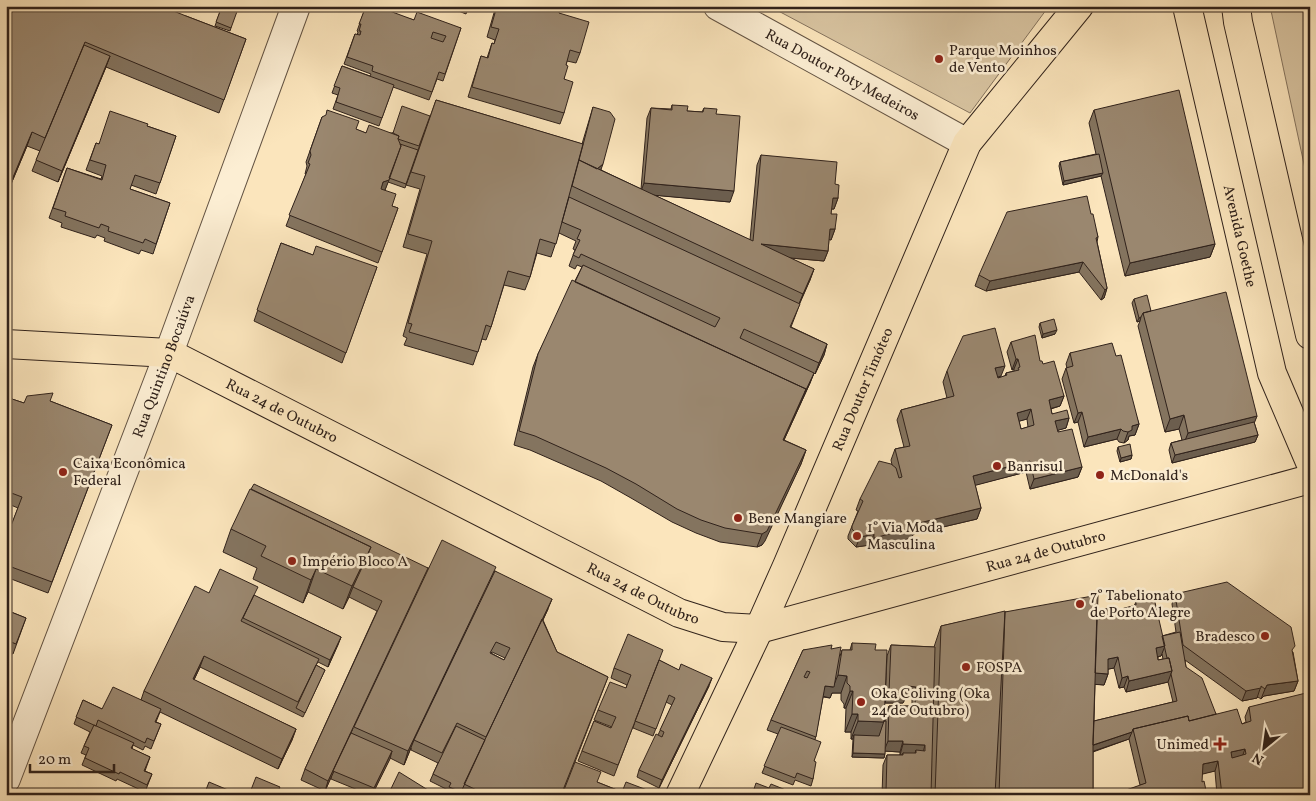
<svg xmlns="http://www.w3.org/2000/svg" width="1316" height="801" font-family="Vollkorn,serif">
	<rect width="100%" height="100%" fill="#fbe5bc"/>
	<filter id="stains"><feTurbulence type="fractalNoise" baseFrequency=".004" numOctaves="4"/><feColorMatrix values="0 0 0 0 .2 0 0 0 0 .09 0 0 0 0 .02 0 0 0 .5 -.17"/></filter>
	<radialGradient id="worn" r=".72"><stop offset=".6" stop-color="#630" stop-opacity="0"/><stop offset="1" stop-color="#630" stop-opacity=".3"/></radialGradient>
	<path fill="#d8c4a1" stroke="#84735e" d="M769 6H1049L970 113Z
		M1270 6H1310V192Z"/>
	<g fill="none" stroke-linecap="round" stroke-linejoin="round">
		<g stroke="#635343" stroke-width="30">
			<g id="minor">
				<path id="s1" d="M718 6 967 143"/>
				<path id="s2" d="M6 779 169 353 296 6"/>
			</g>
		</g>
		<g stroke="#30221b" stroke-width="30">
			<g id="major">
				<path id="s3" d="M1187 6 1272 373 1310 462"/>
				<path d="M1236 6 1238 22 1310 335"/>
				<path id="s4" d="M6 344 169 353 679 613 723 627 759 629 1310 479"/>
				<path id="s5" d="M680 795 759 629 787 566 967 143 1079 6"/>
			</g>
		</g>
		<use href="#minor" stroke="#fceed3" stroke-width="28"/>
		<use href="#major" stroke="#fbe5bc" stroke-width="28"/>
	</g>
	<path fill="#84745f" stroke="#30221b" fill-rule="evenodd" d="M6 6 186 16 246 39 219 113 106 67 58 182 32 171 40 151 27 146 6 196Z
		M222 6 231 28 230 31 215 26Z
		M366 6 414 20 461 28 443 81 437 79 429 100 393 87 379 126 333 109 338 95 332 93 342 66 370 76 371 74 344 64 355 34 357 35 358 32 357 31Z
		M427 6H437L436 10Z
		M442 6H469L466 14 451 8 450 9Z
		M496 6H552L559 13 580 53 576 63 567 61 566 65 564 79V113L560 124 468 97 481 56 487 58 492 43 494 44 495 40 487 37Z
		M436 100 582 144 593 107 601 170 641 189 647 118 651 108 671 109 672 105 687 111 702 112 704 108 716 114 730 202 654 195 750 240 757 165 761 155 835 184 838 198 834 209H831V214L835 229 831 240 829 239 828 251 824 261 790 258 814 269 810 280 800 303 796 314 791 327 827 344 824 355 815 374 814 373 810 383 784 440 806 450 801 464 762 545 757 547 720 542 696 533 672 522 631 498 601 481 530 450 514 445 533 367 538 354 582 267 577 265 575 269 569 266 575 250 573 249 576 241 559 233 551 257 537 253 530 277 525 290 504 285 491 327 486 340 482 339 473 365 404 345 407 338 403 336 427 254 403 247 420 189 406 185Z
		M1094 110 1215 244 1210 257 1125 276 1101 176 1063 185 1059 166 1060 162 1096 154 1089 123Z
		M430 116 405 188 388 182 397 156 385 190 392 206 398 208 378 263 286 226 306 174H305L307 166 306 162 322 117 366 133H392Z
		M147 126 176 136 156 194 131 185 130 189 170 203 153 254 141 250 139 254 104 241 105 238 97 235 95 238 61 227 62 223 49 218 67 168 101 179 102 176 86 170 96 143 99 144Z
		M1091 214 1098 237 1097 242 1107 288 1104 298 1101 300 1079 272 986 291 975 286 979 275Z
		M281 243 313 255 377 267 342 363 254 321Z
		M1134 299 1151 311 1257 416 1254 422 1258 435 1255 442 1172 463 1169 450 1171 443 1182 440 1179 429 1165 432 1138 326 1140 321 1137 322 1132 303Z
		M1040 323 1055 334 1042 338 1039 327Z
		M1011 342 1040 361 1064 396 1060 406 1051 409 1052 414 1069 418 1066 428 1058 430V432L1082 467 1078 477 1030 489 1026 472 975 485 981 508 977 519 913 534 912 538 870 548V545L856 547 848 539V536L858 511 856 510 860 499 892 465 891 460 895 449 904 447 897 420 901 410 947 398 943 382 947 371 1001 376 998 377V378L1005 376 1006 373 1014 371V369L1012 370 1007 352ZM1027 419 1028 427 1021 429 1019 421Z
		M1070 353 1116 356 1139 424 1135 435 1129 436 1128 440 1124 443 1119 442 1117 439 1084 447 1078 422 1074 423 1062 379 1066 368H1067L1066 364Z
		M6 397 24 403 50 401 112 425 48 593 6 577V539L18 508 6 503Z
		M1118 447 1132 455 1131 459 1120 462 1117 451Z
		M231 529 428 568 495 571 548 609 543 620 557 652 608 677 575 762 597 782 622 792 655 795H447L446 794 448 790 430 781 438 763 411 750V748L404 765 390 758 372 795H370L331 779V777L325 791 301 780 305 769 377 611 349 597 343 609 308 592 303 603 253 579 257 568 223 552ZM492 652 505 658 504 660 491 653Z
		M209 593 255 596 341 637 328 667 318 662 316 665 325 670 303 717 200 667 194 680 296 729 292 740 278 769 160 712 156 722 161 724 151 749 145 746 143 750 133 745 132 749 150 757 145 771 152 774 145 792 117 779 116 781 82 765 86 755 81 753 90 732 74 724 83 700 102 709 141 700 144 691Z
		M1175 594 1293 652 1298 681 1294 691 1264 696 1261 699 1258 697 1257 698 1242 701 1185 660 1186 667 1216 714 1242 724 1246 722 1245 717 1249 707 1310 795H1217L1215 771 1140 785 1129 739 1093 752V795H882L883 765 887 755H900V752L885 751 884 758 852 757 853 739H851V732H845L846 708H844V704L841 700V693H832L830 698 823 697 815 740 813 779 811 786 795 780 793 785 762 773 778 734 767 730 771 720 803 650 831 649 840 656 842 650H850L852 643 875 650 885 721V716L889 706H912V697H906L903 703H885L887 656 891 645 934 647 941 626 1005 612 1114 611 1134 606 1136 602 1162 636 1176 632 1172 604ZM1162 654 1163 659 1158 660V657L1161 656ZM1114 668 1119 688 1124 687 1126 692 1168 682 1173 702 1094 721 1095 684 1104 685 1108 674V669Z
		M6 610 26 618 13 654 6 652Z
		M659 660 709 686 659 788 637 777 639 770 658 735 672 705 666 702 653 736 633 728 635 721 614 776 578 761 594 721 611 728 612 727 594 720 598 710 626 688 627 685 611 678 614 668Z"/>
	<path fill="#6c5e4e" stroke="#30221b" d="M110 56 106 67 58 182 62 171Z
		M32 132 27 146 6 196V194Z
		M603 164 600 172 594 171Z
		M1103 173 1101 176 1063 185 1064 181Z
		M389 180 385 190 379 193 383 182Z
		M644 183 734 191 730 202 640 194Z
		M833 198H838L834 209H829Z
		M830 229H835L831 240 827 239Z
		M761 244 828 251 824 261 758 255Z
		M1215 244 1210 257 1125 276 1130 263Z
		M1083 262 1079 272 986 291 990 281Z
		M814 269 810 280 799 304 803 294Z
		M1107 288 1104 298 1101 300 1105 290Z
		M1141 317 1140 321 1137 322 1139 318Z
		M1057 330 1055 334 1042 338 1043 334Z
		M827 344 824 355 815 374 819 363Z
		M1016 359H1018L1014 369 1012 370Z
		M1005 366 1001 376 992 379 995 368Z
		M814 373 810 383 778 453 783 440Z
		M1064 396 1060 406 1045 410 1049 400Z
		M1031 409 1027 419 1013 423 1017 413Z
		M1082 412 1078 422 1074 423 1078 413Z
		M1184 415 1179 429 1165 432 1170 419Z
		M1257 416 1252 429 1183 446 1188 433Z
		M1069 418 1066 428 1052 432 1055 421Z
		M1139 424 1135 435 1129 436 1128 440 1124 443 1128 432 1132 426Z
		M1121 429 1117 439 1084 447 1088 437Z
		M1258 435 1255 442 1172 463 1175 455Z
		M806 450 801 464 765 541 762 545 757 547 762 534Z
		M1132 455 1131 459 1120 462 1121 458Z
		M1030 461 1026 472 969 487 973 476Z
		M1082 467 1078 477 1030 489 1034 479Z
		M981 508 977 519 913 534 912 538 870 548 874 538 915 524Z
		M874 534 870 545 856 547 860 537Z
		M371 547 362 570 353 587 349 597 343 609 352 586Z
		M316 569 308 592 303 603 311 580Z
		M491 581 414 740 404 765 408 751Z
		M552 599 548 609 465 785Z
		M341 637 338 645 328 667 330 660Z
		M1165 646 1161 656 1152 658 1156 648Z
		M204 656 200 667 189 690 193 679Z
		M1118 657 1114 668 1104 670 1108 659Z
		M1172 671 1168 682 1126 692 1129 681Z
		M1094 673 1108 674 1104 685 1090 684Z
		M838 675 847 676 841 693H832L830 698 822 696 825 686 833 687Z
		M1128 676 1124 687 1119 688 1122 678Z
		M712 678 709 686 659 788 662 780Z
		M1298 681 1294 691 1264 696 1261 699 1265 689 1267 685Z
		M908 686 916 687 912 697H906L903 703H885L889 692Z
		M1261 686 1257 698 1242 701 1246 691Z
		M850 691H853L846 708H844Z
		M852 714H858L851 732H845Z
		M858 721 884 722 878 740 854 735 853 739H851Z
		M353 728 349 738 325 791 328 781Z
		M296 729 292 740 278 769 282 759Z
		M1132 732 1129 739 1088 753 1091 746Z
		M888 741H903L900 752 884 751Z
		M903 744 925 745 922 756 916 753V750L914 756 903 753 902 755H900Z
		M1245 749 1241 760 1227 763 1231 752Z
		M392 751 390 759 372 795 374 788Z
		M853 753 885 754 884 758 852 757Z
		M1218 761 1215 771 1199 775 1203 764Z
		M1310 791V795H1296Z
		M886 792 911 793 910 795H885Z"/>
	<path fill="#9a876f" stroke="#30221b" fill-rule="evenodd" d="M6 6H161L186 16 246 39 224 100 85 42 45 138 32 132 6 194Z
		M222 6H239L231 28 216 22Z
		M366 6H376L414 20 417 12 461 28 445 74 439 72 432 92 372 71 373 66 347 57 355 34 360 35 361 31H359L361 24H359ZM433 32 446 36 443 42 431 38Z
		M458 6H469L468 10Z
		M497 6H552L560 8 559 13 589 22 580 53 570 50 566 65 568 66 564 79 573 82 564 113 472 87 481 56 488 58 492 43 494 44 499 29 491 27Z
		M84 45 110 56 62 171 36 160Z
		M342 66 394 85 382 118 336 102 340 88 334 86Z
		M1179 90 1215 244 1130 263 1094 110Z
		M436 100 583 144 556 244 540 239 530 277 508 271 491 327 486 325 478 352 409 332 412 324 408 323 432 241 408 234 425 176 411 172Z
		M672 105 688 106 687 111 703 112 704 108 717 109 716 114 740 116 734 191 644 183 651 108 672 110Z
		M402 106 430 116 419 146 398 139 399 136 393 133Z
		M593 107 610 112 615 119 603 164 597 169 579 160Z
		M327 110 359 121 356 129 366 133 369 125 399 136 398 139 401 146 389 180 383 182 381 189 396 194 392 206 398 208 382 252 289 215 310 164 308 163 311 155 310 151 322 117 326 115Z
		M110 111 148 124 147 126 176 136 160 183 135 175 130 189 170 203 156 244 145 239 143 243 108 231 109 227 101 224 99 228 65 216 66 212 53 208 67 168 102 180 106 165 90 160 96 143 99 144Z
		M400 144 418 150 406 184 389 178 401 146Z
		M1099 154 1103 173 1064 181 1060 162Z
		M761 155 837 162 835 184 839 185 838 198H833L831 214H837L835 229H830L828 251 761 244 814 269 803 294 572 186 579 160 753 241Z
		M1087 196 1091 214H1093L1098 237 1096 238 1107 288 1105 290 1083 262 990 281 979 275 1007 212Z
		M569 197 800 304 790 327 827 344 819 363 744 329 740 338 814 373 805 392 806 389 575 282 583 265 715 327 720 318 581 254 579 258 573 255 580 240 577 239 581 230 562 222Z
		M281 243 313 255 316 246 377 267 346 353 257 310Z
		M572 280 806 389 783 440 806 450 767 531 762 534 725 528 701 520 677 509 636 484 606 468 535 436 519 431 538 354Z
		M1226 292 1257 416 1188 433 1184 415 1170 419 1143 313Z
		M1147 295 1151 311 1143 313 1141 317 1139 318 1134 299Z
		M1054 319 1057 330 1043 334 1040 323Z
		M995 328 1005 366 995 368 998 378 1007 375 1006 373 1019 370 1018 368 1020 367 1018 359H1016L1011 342 1035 335 1040 361H1042L1043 364 1054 361 1064 396 1049 400 1052 414 1067 410 1069 418 1055 421 1058 432 1072 429 1082 467 1034 479 1030 461 973 476 981 508 915 524 916 527 874 538V534L860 537 852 529V526L863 501 860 499 879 461 891 464 896 468 899 478 902 477 895 449 910 446 901 410 954 396 947 371 963 336ZM1031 409 1034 425 1021 429 1017 413Z
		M1112 343 1116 356 1121 355 1139 424 1132 426V430L1128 432 1123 431 1121 429 1088 437 1082 412 1078 413 1066 368 1073 366 1070 353Z
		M53 393 50 401 112 425 52 582 6 565V539L22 497 6 491 10 481 6 480V412L7 409H6V397L24 403 27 396Z
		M1254 422 1258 435 1175 455 1171 443Z
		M1130 444 1132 455 1121 458 1118 447Z
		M254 484 428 568 328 781 305 769 382 601 353 587 366 559 371 547 251 489Z
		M250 489 371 547 352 586 316 569 311 580 261 556 266 546 231 529Z
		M442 540 496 567 408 751 354 727Z
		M220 569 258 587 241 621 319 659 298 702 204 656 193 679 296 729 282 759 144 691 195 586 209 593Z
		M495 571 552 599 486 737 457 723 442 753 414 740ZM496 642 510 648 504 660 490 653Z
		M1227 582 1291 627 1295 646 1292 650 1298 681 1267 685 1265 689 1261 686V688L1246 691 1183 645 1175 594Z
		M254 595 341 637 330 660 243 618Z
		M1098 595 1093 740V795H999L1005 612Z
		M1154 598 1165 646 1156 648 1158 660 1169 658 1172 671 1129 681 1128 676 1122 678 1118 657 1108 659V674L1095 673 1097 611 1114 607V611L1136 605V602Z
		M6 610 26 618 16 644 6 640Z
		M1005 611 995 795H935L941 626Z
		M542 619 557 652 608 677 561 795H487L464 784Z
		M1180 632 1186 667 1202 678 1216 714 1189 721 1188 716 1133 729 1132 732 1093 745 1094 721 1177 701 1171 674 1172 671 1169 658H1167L1162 636Z
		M628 634 663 650 618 765 582 751 594 721 611 728 616 717 598 710 610 682 626 688 631 675 614 668Z
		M852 643 876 644 875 650H887L884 722 858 721V714H852L853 691H850V686L847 683V676L838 675 842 650H852Z
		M832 645 831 649 841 647 834 687 825 686 816 737 771 720 803 650ZM807 671 810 672 807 678 804 677Z
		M891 645 935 647 931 795H911V793L886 792 887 755H903V753H916V750L925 751V745L903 744V741H888L889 706H915L916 687 908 686 907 693 889 692Z
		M659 660 679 670 681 664 712 678 662 780 639 770 656 734 662 737 664 732 660 730 675 698 669 695 656 729 635 721Z
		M316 665 325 670 305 713 296 708Z
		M113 687 161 709 155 722 161 724 154 741 147 738 145 743 98 720 96 726 76 717 83 700 102 709Z
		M1306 693 1310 708V791L1296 795H1222L1218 761 1203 764 1202 782 1204 781 1207 795H1112L1146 783 1133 729 1188 716 1189 721 1237 709 1242 724 1251 721 1249 707ZM1245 749 1246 754 1232 758 1231 752Z
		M884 721H886L885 754 853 753 854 735 879 736Z
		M94 725 134 743 131 748 150 757 144 771 152 774 147 785 120 772 119 774 85 758 89 748 84 746Z
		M456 726 485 740 461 792 449 787 451 783 433 774Z
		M781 727 821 742 814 761 816 762 813 779 797 773 795 778 764 766Z
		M351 733 392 751 374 788 333 771Z
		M575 762 601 772 597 782 622 792 626 782 655 793 654 795H562Z
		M399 772 436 795H388Z
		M256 777 280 787 276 795H249Z
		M209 782 240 795H204Z
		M756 783 769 788 771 784 798 795H752Z"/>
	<g fill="#8f2418" stroke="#fceed3" stroke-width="2">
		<circle cx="939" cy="59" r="5"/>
		<circle cx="997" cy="466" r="5"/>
		<circle cx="63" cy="472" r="5"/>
		<circle cx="1100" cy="475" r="5"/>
		<circle cx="738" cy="518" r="5"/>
		<circle cx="857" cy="536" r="5"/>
		<circle cx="292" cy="561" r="5"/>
		<circle cx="1080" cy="604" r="5"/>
		<circle cx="1265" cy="636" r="5"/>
		<circle cx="966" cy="667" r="5"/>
		<circle cx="861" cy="702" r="5"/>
		<path d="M1217.5 736.5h5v5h5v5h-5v5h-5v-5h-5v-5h5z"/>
	</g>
	<g text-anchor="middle" stroke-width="5" stroke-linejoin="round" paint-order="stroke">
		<g font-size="15" fill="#30221b" stroke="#fceed3" text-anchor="start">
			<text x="949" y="55">Parque Moinhos<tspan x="949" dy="17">de Vento</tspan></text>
			<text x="73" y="468">Caixa Econômica<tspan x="73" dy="17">Federal</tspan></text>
			<text x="1007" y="471">Banrisul</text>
			<text x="1110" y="480">McDonald's</text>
			<text x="748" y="523">Bene Mangiare</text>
			<text x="867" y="532">1° Via Moda<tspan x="867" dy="17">Masculina</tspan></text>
			<text x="302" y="566">Império Bloco A</text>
			<text x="1090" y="600">7° Tabelionato<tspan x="1090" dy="17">de Porto Alegre</tspan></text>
			<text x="1255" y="641" text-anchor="end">Bradesco</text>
			<text x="976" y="672">FOSPA</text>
			<text x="871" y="698">Oka Coliving (Oka<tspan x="871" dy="17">24 de Outubro)</tspan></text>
			<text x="1209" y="749" text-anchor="end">Unimed</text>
		</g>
		<g font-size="15" fill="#30221b" stroke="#fceed3">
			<text dy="5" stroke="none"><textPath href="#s1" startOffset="142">Rua Doutor Poty Medeiros</textPath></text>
			<text dy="5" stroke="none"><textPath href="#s3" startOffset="236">Avenida Goethe</textPath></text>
			<text dy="5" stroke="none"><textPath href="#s2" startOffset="442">Rua Quintino Bocaiúva</textPath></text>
			<text dy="5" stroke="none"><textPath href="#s5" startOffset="445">Rua Doutor Timóteo</textPath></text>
			<text dy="5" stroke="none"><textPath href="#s4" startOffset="290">Rua 24 de Outubro</textPath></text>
			<text dy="5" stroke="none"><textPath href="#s4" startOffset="1115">Rua 24 de Outubro</textPath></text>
			<text dy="5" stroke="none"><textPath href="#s4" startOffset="695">Rua 24 de Outubro</textPath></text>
		</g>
	</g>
	<rect width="1316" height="801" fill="none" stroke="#fbe5bc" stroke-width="25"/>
	<rect x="8" y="8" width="1301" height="786" fill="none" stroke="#30221b" stroke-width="2.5"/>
	<rect x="12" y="12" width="1291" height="776" fill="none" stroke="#30221b"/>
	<g transform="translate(1264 748) rotate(209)" stroke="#fceed3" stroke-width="4" paint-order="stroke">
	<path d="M0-4L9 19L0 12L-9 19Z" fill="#30221b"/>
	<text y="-8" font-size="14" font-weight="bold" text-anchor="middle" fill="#30221b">N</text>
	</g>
	<path d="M30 764v8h84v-8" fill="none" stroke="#30221b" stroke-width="2.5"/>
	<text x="38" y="764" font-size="15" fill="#30221b" stroke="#fceed3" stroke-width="4" paint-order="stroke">20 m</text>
	<rect width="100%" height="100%" filter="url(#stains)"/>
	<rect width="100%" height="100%" fill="url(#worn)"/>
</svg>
